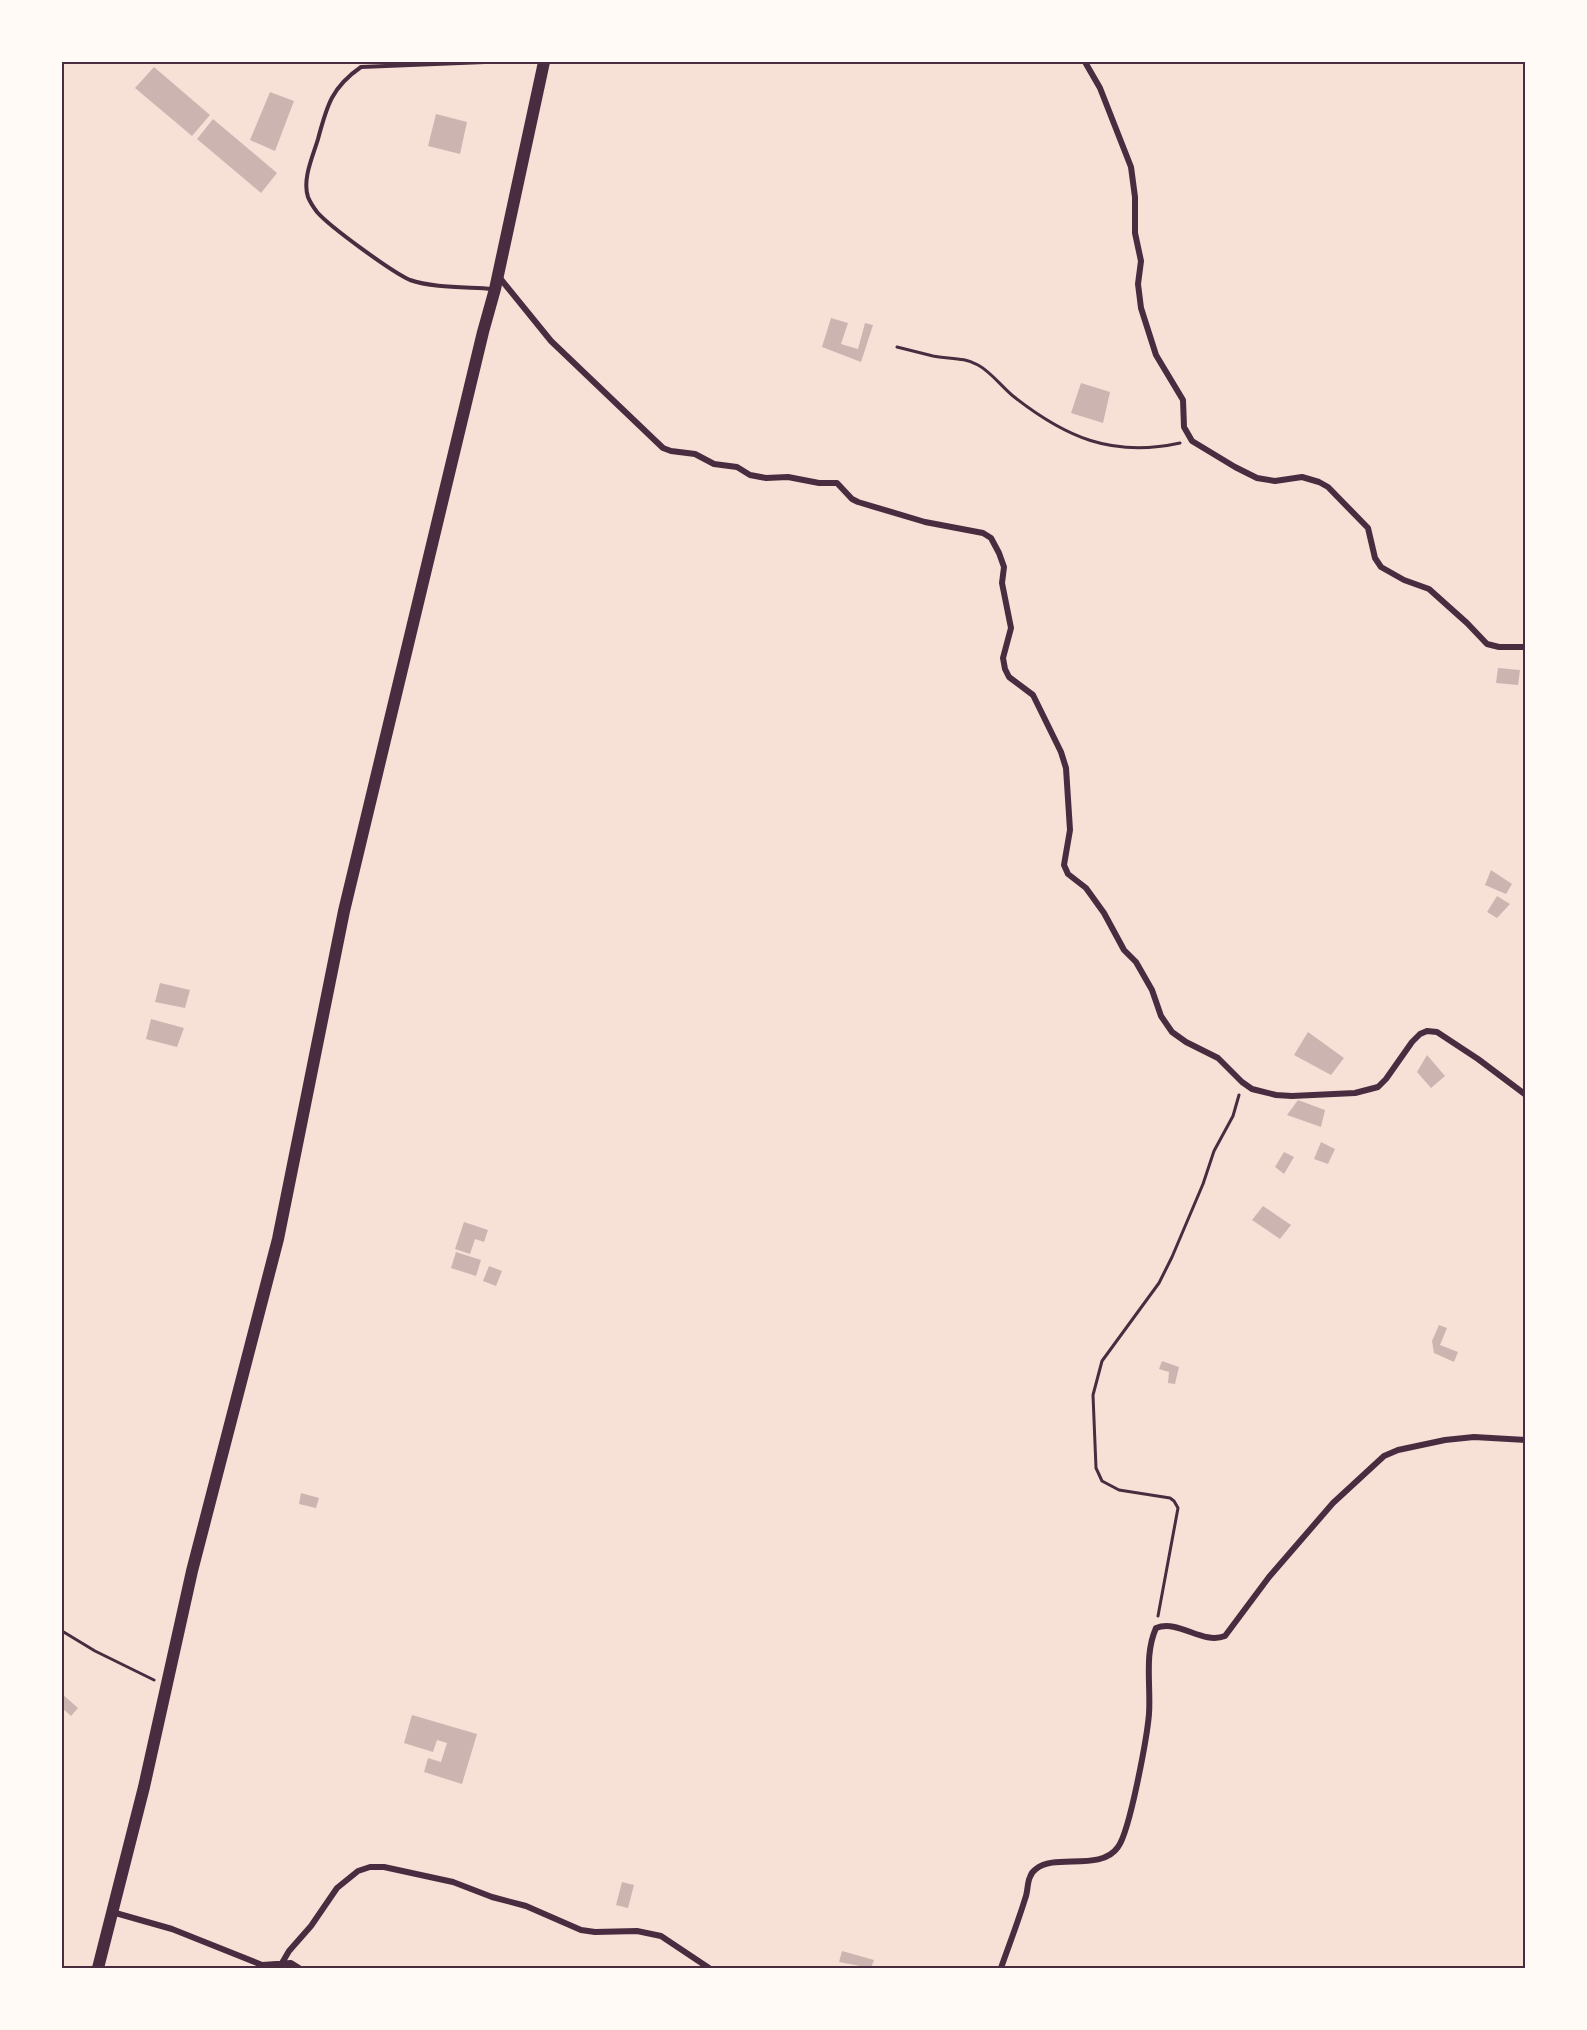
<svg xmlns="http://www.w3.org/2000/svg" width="1587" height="2030" font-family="Manrope,sans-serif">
	<rect width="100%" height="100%" fill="#f7e1d7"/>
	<path fill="#ccb4b1" d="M154 67 210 115 192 136 135 88Z
		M270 92 294 101 275 151 250 140Z
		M436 114 467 122 460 154 428 146Z
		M213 119 277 173 261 193 197 139Z
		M831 318 848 323 841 344 858 349 865 323 873 325 861 362 822 347Z
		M1081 383 1110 392 1103 423 1071 413Z
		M1498 668 1520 670 1518 685 1496 683Z
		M1491 870 1512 884 1506 894 1485 885Z
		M1497 896 1510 904 1497 918 1487 912Z
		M160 983 190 990 185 1008 155 1002Z
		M151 1019 184 1028 177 1047 146 1039Z
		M1308 1032 1344 1058 1331 1075 1294 1055Z
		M1427 1055 1445 1076 1431 1088 1417 1072Z
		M1298 1100 1325 1110 1321 1127 1287 1115Z
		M1321 1142 1335 1149 1328 1164 1314 1159Z
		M1284 1152 1294 1157 1284 1174 1275 1167Z
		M1263 1206 1291 1225 1280 1239 1252 1220Z
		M464 1222 488 1230 484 1242 475 1239 470 1254 455 1249Z
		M456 1252 481 1260 476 1276 451 1268Z
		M489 1266 502 1271 496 1286 483 1281Z
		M1439 1325 1447 1328 1440 1345 1458 1352 1454 1362 1434 1353 1432 1341Z
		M1162 1361 1179 1367 1175 1384 1168 1383 1169 1372 1159 1369Z
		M301 1493 319 1498 316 1508 299 1504Z
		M62 1694 78 1708 71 1716 62 1708Z
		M412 1715 477 1734 462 1784 424 1772 428 1758 441 1762 447 1743 437 1740 433 1752 404 1743Z
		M622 1882 634 1885 628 1908 616 1905Z
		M842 1951 874 1960 871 1968 839 1962Z"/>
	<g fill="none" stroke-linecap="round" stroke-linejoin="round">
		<path stroke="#4a2c40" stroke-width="3" d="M897 347C909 350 921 353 933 356 948 359 965 357 978 365 991 372 1001 386 1013 396 1065 437 1112 458 1180 443
			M1158 1616 1178 1508 1174 1501 1170 1498 1119 1490 1102 1481 1096 1468 1093 1395 1102 1361 1159 1283 1172 1257 1203 1184 1214 1151 1233 1116 1239 1095
			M62 1631 95 1651 154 1680"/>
		<path stroke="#4a2c40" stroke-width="4" d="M485 62 361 67C332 87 327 105 318 139 313 156 302 179 308 197 310 202 314 208 317 212 330 227 392 272 410 280 432 288 467 287 492 289"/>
		<path stroke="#4a2c40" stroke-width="6" d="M1085 62 1100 88 1131 167 1135 197V233L1141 261 1138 284 1141 308 1156 355 1183 400 1184 427 1192 441 1235 467 1257 478 1275 481 1302 477 1319 482 1328 487 1368 528 1375 558 1381 567 1404 580 1429 589 1467 623 1487 644 1499 647H1526
			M499 277 551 341 663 448 671 451 695 454 714 464 737 467 750 475 766 478 788 477 819 483H837L852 499 858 502 925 522 983 533 991 538 999 553 1004 567 1002 583 1011 628 1003 658 1005 669 1009 677 1033 695 1061 752 1066 768 1070 830 1064 865 1068 874 1086 888 1104 913 1124 950 1136 962 1152 990 1161 1016 1172 1032 1186 1042 1218 1058 1242 1082 1252 1089 1276 1095 1292 1096 1355 1093 1378 1087 1386 1079 1412 1042 1420 1034 1427 1031 1437 1032 1478 1059 1526 1095
			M112 1912 172 1929 262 1965 291 1963 299 1968
			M282 1963 289 1951 311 1926 337 1888 358 1871 370 1867H384L453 1882 492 1897 526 1906 581 1930 595 1932 637 1931 661 1936 709 1968
			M1001 1968C1009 1945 1018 1922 1025 1899 1028 1892 1027 1883 1030 1877 1031 1874 1033 1871 1036 1869 1055 1853 1101 1872 1118 1847 1130 1831 1147 1737 1149 1714 1151 1685 1144 1655 1156 1628 1179 1619 1202 1645 1225 1636L1269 1577 1333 1503 1384 1456 1398 1450 1445 1440 1474 1437 1526 1440"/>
		<path stroke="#4a2c40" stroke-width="12" d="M98 1968 144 1787 192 1571 278 1239 344 911 483 332 495 289 544 62"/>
	</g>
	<rect width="1587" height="2030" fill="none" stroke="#fffaf5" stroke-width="126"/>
	<rect x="63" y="63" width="1461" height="1904" fill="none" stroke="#4a2c40" stroke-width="2"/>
</svg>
